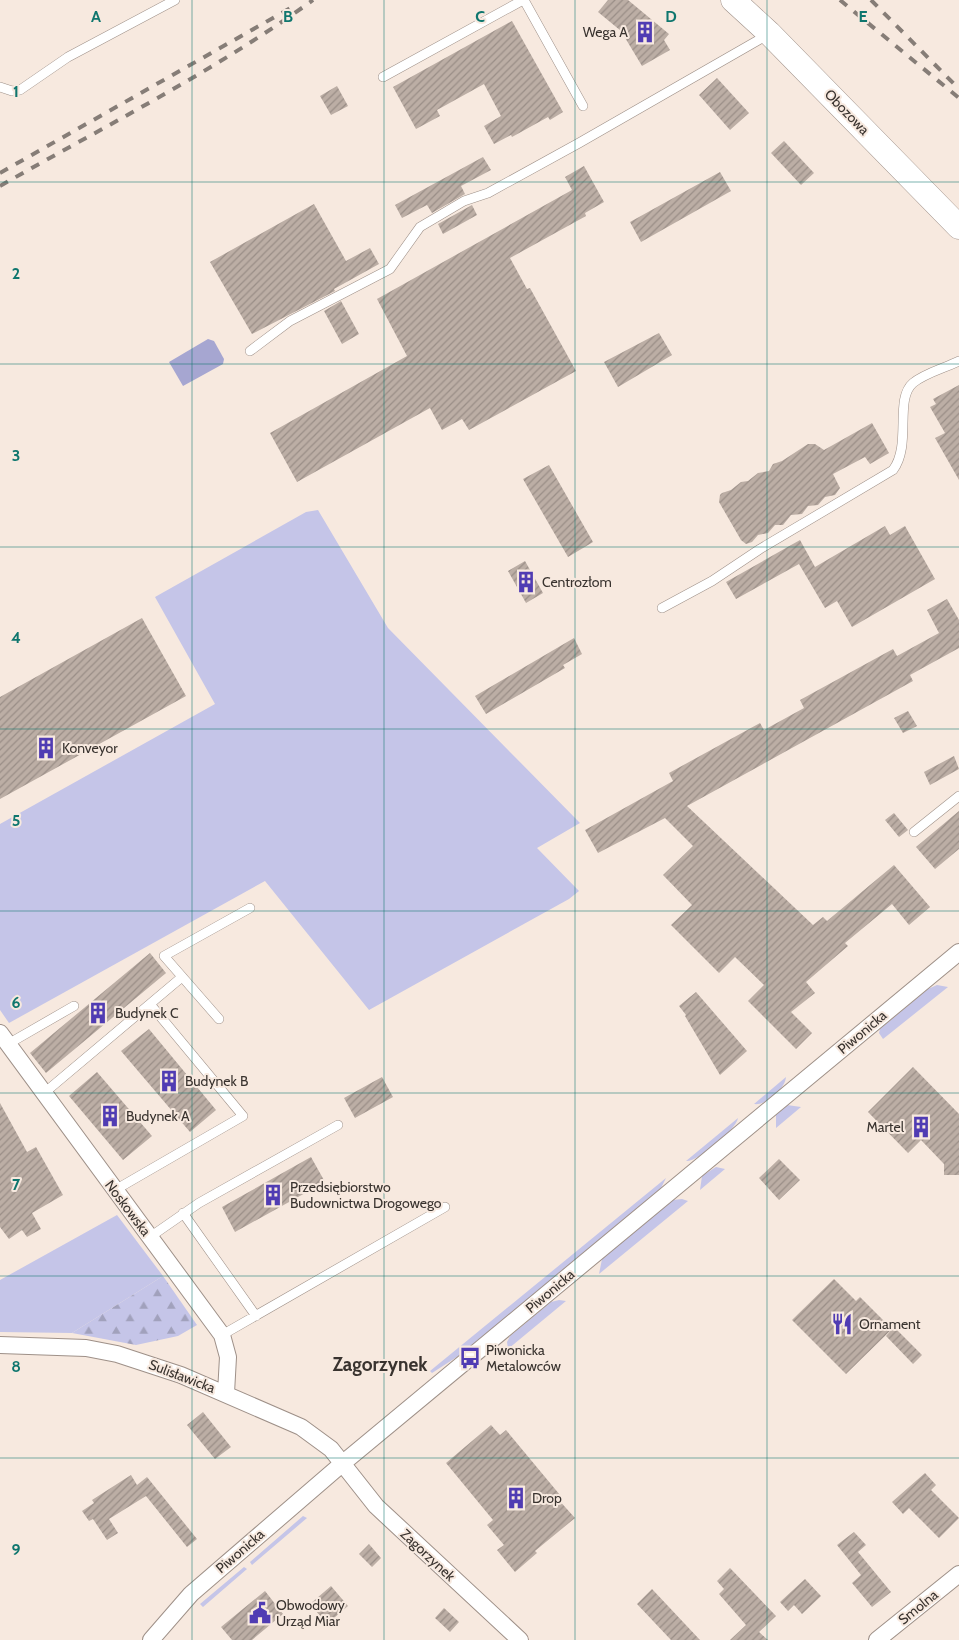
<svg xmlns="http://www.w3.org/2000/svg" width="959" height="1640" font-family="Cabin,sans-serif">
	<defs>
		<pattern id="forest-firs" width="22" height="20" patternUnits="userSpaceOnUse" patternTransform="scale(1.25)"><rect width="22" height="20" fill="#c5c5e8"/><path d="M5 1l3.5 6h-7zM16 11l3.5 6h-7z" fill="#a1a1bc"/></pattern>
		<pattern id="building-hatch" width="6" height="6" patternUnits="userSpaceOnUse" patternTransform="scale(1.25)"><rect width="6" height="6" fill="#bcaea5"/><path d="M-1 1l2-2M0 6l6-6M5 7l2-2" fill="none" stroke="#9a8e87"/></pattern>
	</defs>
	<rect width="100%" height="100%" fill="#f7e9df"/>
	<path fill="#c5c5e8" d="M318 510 388 628 580 823 537 848 579 891 569 899 369 1010 265 881 9 1023 0 1010V824L215 704 155 597 306 512Z
		M937 985 948 987 883 1039 879 1033 880 1029 928 989Z
		M786 1077C785 1089 766 1106 754 1104Z
		M787 1105 801 1107 776 1128V1115Z
		M738 1118C736 1130 698 1162 686 1161Z
		M716 1167 725 1169 700 1190 702 1176Z
		M666 1178 661 1188 463 1353 432 1373 430 1371Z
		M682 1199 688 1201 599 1274 602 1259 673 1200Z
		M117 1215 163 1276 72 1333 0 1332V1280Z
		M559 1300 566 1301 508 1349 507 1342 510 1336 551 1302Z
		M303 1516 307 1518 252 1565 250 1562Z
		M244 1567 247 1569 203 1607 200 1604Z"/>
	<path fill="url(#forest-firs)" d="M163 1276 197 1325 178 1336 136 1345 72 1333Z"/>
	<path fill="#a6a6d1" d="M208 339 214 341 224 359 223 364 183 386 169 362Z"/>
	<path fill="url(#building-hatch)" d="M608 0H628L669 34 664 40 670 50 642 66 621 31 598 12Z
		M512 21 563 112 550 120 548 117 512 137 511 135 494 144 484 126 501 116 484 84 437 110 440 116 416 129 393 87Z
		M717 78 749 113 730 130 699 95Z
		M337 86 348 106 331 115 320 96Z
		M784 141 814 173 801 185 771 153Z
		M483 157 491 170 461 186 465 194 432 213 427 205 402 218 395 205Z
		M584 166 604 202 585 213 586 216 510 258 527 289 530 288 576 371 469 430 462 419 442 430 430 408 297 482 270 433 407 356 377 299 572 190 565 177Z
		M720 172 731 191 641 242 630 222Z
		M314 204 346 261 370 248 379 264 334 289 335 291 252 334 210 262Z
		M472 205 477 215 443 234 438 224Z
		M341 301 359 334 342 344 324 311Z
		M659 333 672 355 618 387 604 362Z
		M959 385V480L935 438 945 433 930 407 936 404 933 399Z
		M872 423 889 453 870 464 865 457 833 474 840 488 835 495 825 497 818 505 808 506 802 514 791 515 783 525H775L768 533 758 535 752 542 746 544 741 540 719 502 720 495 722 493 731 490 741 482 748 481 758 473 769 471 773 464 782 461 808 444H815L824 450Z
		M549 465 593 542 568 557 523 479Z
		M885 526 890 535 905 526 935 579 852 627 837 601 825 608 799 564 736 599 726 582 800 540 815 567Z
		M525 561 543 593 526 603 508 571Z
		M947 599 959 620V648L910 675 913 681 687 806 813 925 823 917 827 921 894 865 930 907 909 925 892 904 845 943 848 946 806 982 815 993 791 1012 812 1033 796 1049 748 1001 764 985 735 957 719 973 671 925 692 905 663 875 693 846 665 818 598 853 585 830 673 781 669 773 760 723 764 730 804 708 800 700 893 649 897 656 939 633 927 610Z
		M142 618 186 696 0 799V697Z
		M574 638 582 654 563 665 565 668 486 714 475 696Z
		M908 711 917 726 903 733 894 718Z
		M954 756 959 769 930 785 924 772Z
		M959 811V849L935 869 916 847Z
		M894 813 908 830 899 837 885 820Z
		M150 953 166 973 46 1073 30 1053Z
		M696 992 747 1051 720 1075 685 1016 686 1015 679 1006Z
		M149 1029 216 1110 190 1132 121 1051Z
		M913 1067 959 1114V1175H944V1164L921 1140 908 1153 868 1112Z
		M97 1072 152 1136 123 1160 69 1096Z
		M382 1077 393 1097 355 1118 344 1098Z
		M0 1103 27 1152 36 1147 63 1195 32 1213 41 1229 27 1237 22 1230 9 1239 0 1227Z
		M311 1157 325 1182 235 1232 222 1207Z
		M779 1159 800 1180 779 1200 759 1178Z
		M834 1279 856 1301 860 1297 892 1329 846 1374 792 1320Z
		M894 1327 922 1355 913 1364 886 1336Z
		M203 1412 231 1447 215 1459 187 1425Z
		M491 1425 500 1435 506 1430 560 1495 557 1498 575 1518 535 1551 537 1553 515 1572 497 1550 504 1545 487 1525 493 1520 446 1463Z
		M925 1473 936 1485 931 1490 959 1518 939 1538 909 1508 903 1514 892 1502Z
		M131 1475 137 1485 147 1477 197 1539 187 1547 146 1496 109 1519 118 1533 107 1540 93 1519 89 1521 82 1511 94 1503 92 1500Z
		M854 1532 866 1545 858 1552 891 1592 872 1607 852 1583 861 1575 837 1545Z
		M369 1544 381 1558 372 1567 359 1554Z
		M730 1568 776 1616 759 1632 768 1640H730L746 1625 719 1594 724 1589 717 1581Z
		M805 1579 821 1596 802 1614 794 1605 788 1611 780 1602Z
		M331 1586 348 1606 327 1624 310 1604Z
		M652 1589 700 1640H671L637 1604Z
		M265 1591 283 1614 252 1640H232L221 1627Z
		M444 1608 459 1622 450 1632 435 1618Z"/>
	<g fill="none" stroke-linecap="round" stroke-linejoin="round">
		<g stroke="#9e9088" stroke-width="10">
			<path id="lane" d="M524 0 583 106
				M383 77 523 0
				M0 87 12 91 20 90 68 57 175 0
				M250 351 290 321 390 269 420 227 464 201 488 193 579 143 769 34
				M662 608 712 581 760 549 893 470C912 445 894 399 913 383 925 373 945 368 959 361
				M914 832 959 796
				M219 1019 164 956 250 908
				M8 1044 74 1006
				M43 1094 182 977
				M115 1190 243 1116 150 1004
				M183 1213 256 1316
				M150 1237 199 1203 338 1125
				M222 1335 445 1207"/>
		</g>
		<g stroke="#9e9088" stroke-width="18">
			<path id="street" d="M0 1033 222 1335 228 1357 226 1393
				M0 1345 86 1348 117 1354 181 1375 301 1427 331 1449 376 1506 520 1640
				M151 1640 191 1594 343 1463 959 952
				M877 1640 959 1574"/>
		</g>
		<g stroke="#9e9088" stroke-width="25">
			<path id="secondary" d="M733 0 769 33 959 227"/>
		</g>
		<use href="#lane" stroke="#fff" stroke-width="9"/>
		<use href="#street" stroke="#fff" stroke-width="16"/>
		<use href="#secondary" stroke="#fff" stroke-width="24"/>
		<path stroke="#867d77" stroke-width="4" stroke-dasharray="9 9" stroke-linecap="butt" d="M840 0 959 98
			M871 0 959 89
			M0 173 294 6
			M0 186C105 126 215 71 313 0"/>
	</g>
	<path fill="none" stroke="#0f766e" stroke-width="1" stroke-opacity="0.55" d="M192 0V1640M384 0V1640M575 0V1640M767 0V1640M0 182H959M0 364H959M0 547H959M0 729H959M0 911H959M0 1093H959M0 1276H959M0 1458H959"/>
	<defs>
		<g id="building-bare" transform="scale(1.725)"><path d="M-4-6H4V6H1V3H-1V6H-4ZM-2.5-4.3h1.7v1.8h-1.7ZM.8-4.3h1.7v1.8H.8ZM-2.5-1h1.7V.8h-1.7ZM.8-1h1.7V.8H.8Z" fill="#503cb3" stroke="#f7e9df" stroke-width="2.5" paint-order="stroke"/></g>
		<g id="restaurant-bare" transform="scale(1.725)"><path d="M-5-6h1v4h1v-4h1v4h1v-4h1v5L-1.5 .5V6h-2V.5L-5-1ZM5-6V6H3V1.5H1.5Q1.5-4 5-6Z" fill="#503cb3" stroke="#f7e9df" stroke-width="2.5" paint-order="stroke"/></g>
		<g id="bus-bare" transform="scale(1.725)"><path d="M-5-6H5V4H4V6H2V4H-2V6H-4V4H-5ZM-3.5-4V0h7V-4ZM-3.5 1.2v1.5H-2V1.2ZM2 1.2v1.5H3.5V1.2Z" fill="#503cb3" stroke="#f7e9df" stroke-width="2.5" paint-order="stroke"/></g>
		<g id="civic-bare" transform="scale(1.725)"><path d="M-.6-6.5H3V-4.5H.6V-3L4-1V1h2V6H-6V1h2V-1L-.6-3ZM-1.2 2.5V6h2.4V2.5Z" fill="#503cb3" stroke="#f7e9df" stroke-width="2.5" paint-order="stroke"/></g>
	</defs>
	<g fill-rule="evenodd">
		<use href="#building-bare" x="645" y="32"/>
		<use href="#building-bare" x="526" y="582"/>
		<use href="#building-bare" x="46" y="748"/>
		<use href="#building-bare" x="98" y="1013"/>
		<use href="#building-bare" x="169" y="1081"/>
		<use href="#building-bare" x="110" y="1116"/>
		<use href="#building-bare" x="921" y="1127"/>
		<use href="#building-bare" x="273" y="1195"/>
		<use href="#restaurant-bare" x="842" y="1324"/>
		<use href="#bus-bare" x="470" y="1358"/>
		<use href="#building-bare" x="516" y="1498"/>
		<use href="#civic-bare" x="260" y="1613"/>
	</g>
	<g text-anchor="middle" stroke-width="4" stroke-linejoin="round" paint-order="stroke">
		<g font-size="14" fill="#39332f" stroke="#f7e9df" text-anchor="start">
			<text x="628" y="37" text-anchor="end">Wega A</text>
			<text x="542" y="587">Centrozłom</text>
			<text x="62" y="753">Konveyor</text>
			<text x="115" y="1018">Budynek C</text>
			<text x="185" y="1086">Budynek B</text>
			<text x="126" y="1121">Budynek A</text>
			<text x="904" y="1132" text-anchor="end">Martel</text>
			<text x="290" y="1192">Przedsiębiorstwo<tspan x="290" dy="16">Budownictwa Drogowego</tspan></text>
			<text x="859" y="1329">Ornament</text>
			<text x="486" y="1355">Piwonicka<tspan x="486" dy="16">Metalowców</tspan></text>
			<text x="532" y="1503">Drop</text>
			<text x="276" y="1610">Obwodowy<tspan x="276" dy="16">Urząd Miar</tspan></text>
		</g>
		<g font-size="14" fill="#39332f" stroke="#f7e9df">
			<text transform="translate(847 112) rotate(46)" y="5">Obozowa</text>
			<text transform="translate(862 1032) rotate(-40)" y="5">Piwonicka</text>
			<text transform="translate(128 1208) rotate(53)" y="5">Noskowska</text>
			<text transform="translate(550 1291) rotate(-40)" y="5">Piwonicka</text>
			<text transform="translate(182 1376) rotate(21)" y="5">Sulisławicka</text>
			<text transform="translate(240 1551) rotate(-41)" y="5">Piwonicka</text>
			<text transform="translate(428 1555) rotate(43)" y="5">Zagorzynek</text>
			<text transform="translate(918 1607) rotate(-39)" y="5">Smolna</text>
		</g>
		<g font-size="19" font-weight="bold" fill="#39332f" stroke="#f7e9df">
			<text x="380" y="1371">Zagorzynek</text>
		</g>
	</g>
	<g font-size="16" text-anchor="middle" font-weight="bold" fill="#0f766e" stroke="#f7e9df" stroke-width="4" stroke-linejoin="round" paint-order="stroke">
		<text x="96" y="22">A</text>
		<text x="288" y="22">B</text>
		<text x="480" y="22">C</text>
		<text x="671" y="22">D</text>
		<text x="863" y="22">E</text>
		<text x="16" y="97">1</text>
		<text x="16" y="279">2</text>
		<text x="16" y="461">3</text>
		<text x="16" y="643">4</text>
		<text x="16" y="826">5</text>
		<text x="16" y="1008">6</text>
		<text x="16" y="1190">7</text>
		<text x="16" y="1372">8</text>
		<text x="16" y="1555">9</text>
	</g>
</svg>
